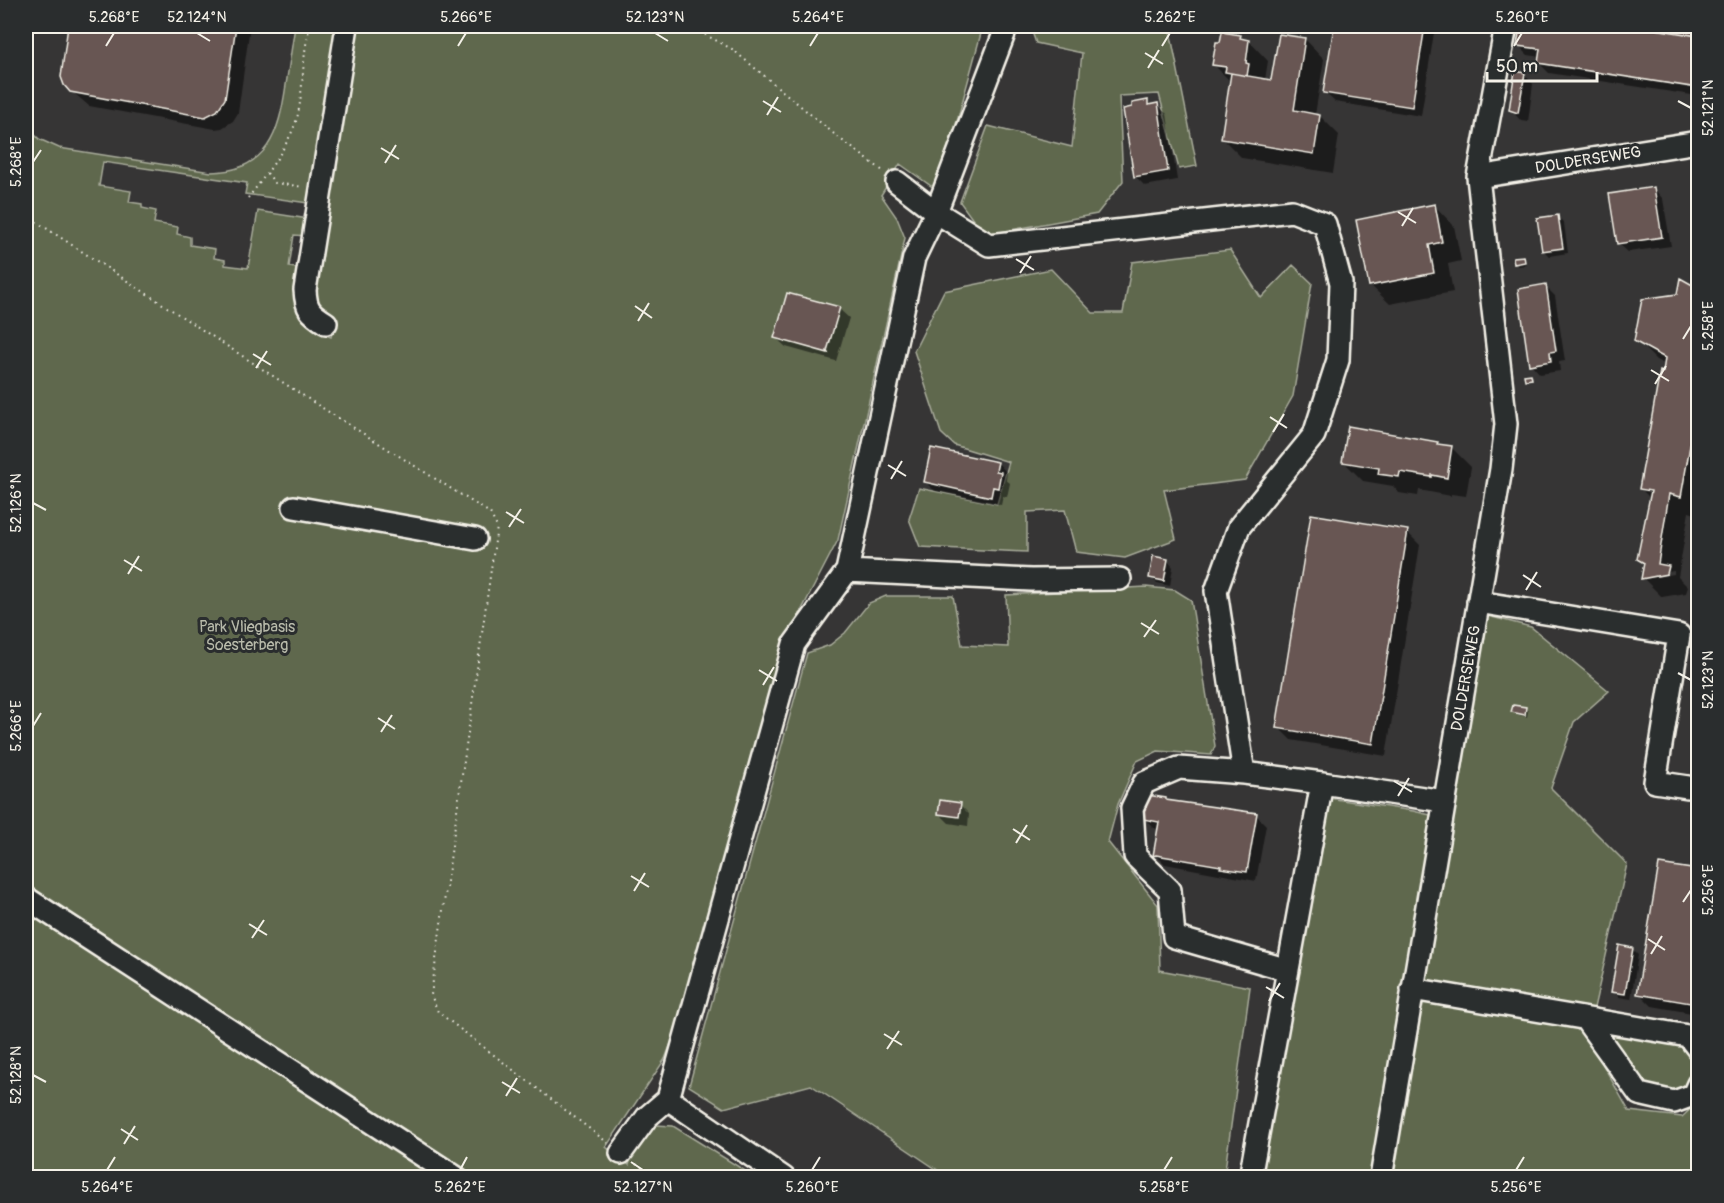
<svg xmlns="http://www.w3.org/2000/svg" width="1724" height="1203" font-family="Pangolin,sans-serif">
	<rect width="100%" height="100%" fill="#363535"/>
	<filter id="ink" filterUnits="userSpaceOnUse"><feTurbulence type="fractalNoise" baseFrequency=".0167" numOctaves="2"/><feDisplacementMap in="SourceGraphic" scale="12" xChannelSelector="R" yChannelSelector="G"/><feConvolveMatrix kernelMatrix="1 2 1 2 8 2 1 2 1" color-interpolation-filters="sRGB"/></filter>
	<g filter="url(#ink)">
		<path fill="#5e674e" stroke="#a9ac9b" stroke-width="1.5" d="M295 26H338L311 201 308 203 245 194 247 183 103 162 99 186 131 191 129 202 142 204V208L156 211 154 223 178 227 177 234 190 237V245L215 249 214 258 225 260V265L248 268 258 211 308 219 306 236 294 235 289 267 301 269C294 305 291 323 331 337L335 320 313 304 355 26H983L958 118 934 188 900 164 881 195 897 218 905 238 838 540 786 640 775 671 678 1025 665 1059 606 1147 629 1165 637 1138 655 1125 673 1126 755 1177H26V126L39 139 59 148 211 172C268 171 279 133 286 85 289 65 292 45 295 26Z
			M1030 26H1169L1197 166 1179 169 1159 94 1119 96 1123 181 1097 214 984 235 960 202 988 126 1072 147 1082 53 1036 43Z
			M1230 250 1261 298 1293 265 1312 283 1293 396 1245 480 1164 490 1176 539 1125 558 1076 552 1065 510 1027 512V552L920 547 909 519 919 488 997 504 1009 462 954 445 941 433 914 351 944 291 1051 269 1093 313H1123L1132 262Z
			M1146 587 1175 590 1191 600 1215 746 1211 755 1158 751 1137 761 1118 804 1108 842 1158 905 1160 970 1250 987 1224 1177H948L811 1085 724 1108 689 1086 807 653 830 645 845 633 869 603 886 596H953L962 645 1008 647 1006 595Z
			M1484 615 1531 627 1609 691 1574 722 1551 788 1627 864 1594 1008 1570 1006 1629 1111 1682 1117 1698 1102V1177L1260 1178 1329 798 1413 811 1448 819Z
			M1611 1031 1677 1040 1695 1056 1696 1071 1688 1086 1673 1093 1643 1088 1608 1038Z"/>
		<path fill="#0007" fill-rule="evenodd" d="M71 26H250L238 113 233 121 222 128 215 129 89 106 68 88 63 80Z
			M1336 26H1435L1421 116 1335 102 1325 93Z
			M1521 26H1698V96L1549 73 1539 63 1540 57 1528 55 1518 45Z
			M1240 36 1244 40 1249 41 1268 61 1265 80 1273 81 1305 39 1324 59 1315 115 1320 116 1339 135 1333 173 1242 158 1223 139 1231 82 1214 65Z
			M1517 73 1524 74 1533 84 1528 122 1521 121 1512 111Z
			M1147 102 1151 106 1157 105 1167 114 1177 180 1145 186 1135 176Z
			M1654 189 1663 199 1671 246 1628 252 1618 243Z
			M1435 206 1454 226 1461 261 1448 264 1453 292 1390 304 1370 285Z
			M1558 217 1564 223 1568 253 1549 256 1543 250Z
			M1524 257 1527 265 1518 266 1515 263Z
			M1681 280 1698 290V515L1689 512 1678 577 1688 587 1686 593 1662 597 1643 578 1645 564 1639 558 1651 499 1641 489 1666 365 1656 360 1636 340 1678 296ZM1674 571V574L1657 577V574Z
			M1545 286 1555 296 1565 361 1559 362 1560 371 1540 374 1531 364Z
			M839 309 849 318 836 361 786 347 776 338Z
			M1437 443 1439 446 1452 448 1471 467 1466 496 1451 494V496L1419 490 1418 496 1399 493 1393 486 1363 481 1343 461Z
			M998 463 1007 473 1006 480 1010 483 1007 497 1003 496 1001 505 935 491 925 482Z
			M1407 532 1420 545 1386 756 1291 740 1278 727Z
			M1167 560 1173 567 1170 586 1157 583 1151 577Z
			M1526 708 1528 711 1527 717 1515 714 1513 712Z
			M1166 801 1256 815 1266 825 1256 881 1165 864 1155 854 1160 829 1154 828 1145 819Z
			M960 805 969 814 968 826 949 823 939 813Z
			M1661 866 1698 872V1018L1697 1014 1652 1006 1639 993Z
			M1632 949 1638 955 1631 999 1619 997 1613 991Z"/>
		<path fill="#685652" stroke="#f4f1e8" stroke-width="1.5" d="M68 26H236L225 99 217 111 205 117 70 92 64 85 61 77Z
			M1334 26H1425L1412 107 1323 93Z
			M1520 26H1636L1698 36V88L1538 63 1540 49 1517 46Z
			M1636 26H1698V36Z
			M1222 32 1241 35 1240 38 1249 40 1246 63 1249 64 1247 76 1225 72 1226 67 1212 65 1216 42H1220Z
			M1279 34 1305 38 1294 110 1320 115 1314 154 1221 139 1231 73 1271 80Z
			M1515 71 1525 73 1518 113 1509 110Z
			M1148 100V105L1158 103 1168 171 1134 177 1123 109 1132 107V103Z
			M1654 187 1662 237 1617 244 1609 194Z
			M1435 204 1442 242 1429 245 1434 273 1369 286 1356 220Z
			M1558 215 1563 248 1542 251 1537 218Z
			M1524 256 1525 262 1514 264 1513 257Z
			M1680 278 1698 288V369L1692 382 1698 386V400L1681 497 1669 494 1658 564 1669 566 1667 574 1641 579 1644 563 1637 559 1651 491 1639 489 1660 371 1663 372 1665 358 1634 341 1642 299 1677 294Z
			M1546 284 1556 351 1550 352 1551 361 1529 365 1518 289Z
			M787 293 840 307 827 351 828 353 774 338Z
			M1531 374 1532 379 1525 380 1524 375Z
			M1348 426 1438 442 1437 444 1452 446 1447 478 1432 475V477L1400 472 1399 477 1378 474 1379 468 1342 462Z
			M931 448 998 462 996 471 1001 472 998 488 993 487 991 497 924 482Z
			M1311 514 1408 530 1373 744 1276 728Z
			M1153 556 1168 559 1164 581 1149 578Z
			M1513 705 1526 707 1525 715 1511 712Z
			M1147 795 1166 798V800L1257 813 1247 872 1220 868 1221 866 1156 855 1153 856 1159 822 1143 819Z
			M940 800 961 803 959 817 938 814Z
			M1659 864 1698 870V1018H1695L1697 1004 1637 994Z
			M1619 945 1633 948 1625 994 1611 992Z"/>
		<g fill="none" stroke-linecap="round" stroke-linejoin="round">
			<g stroke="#f4f1e8" stroke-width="26">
				<path id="minor" d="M1478 177 1698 142
					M897 182 936 212 989 245 1292 211 1325 224 1341 283 1338 360 1314 435 1239 527 1216 591 1244 773 1322 783
					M326 323C310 313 306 309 305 290L347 26
					M294 507 475 539
					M847 571 1031 580 1120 579
					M1478 602 1679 635 1655 782 1688 787
					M1244 773 1179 768 1144 783 1132 808 1135 856 1170 890 1174 937 1288 970
					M26 898 457 1178
					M1412 989 1688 1036 1698 1049
					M1585 1019 1639 1094 1674 1102 1693 1095 1698 1084
					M621 1153 647 1117 668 1099
					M784 1178 668 1099 794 644 847 571 914 258 936 212 1007 26
					M1250 1178 1322 783 1444 801
					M1381 1178 1501 469 1506 424 1478 177 1506 26"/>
			</g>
			<path stroke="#f4f1e8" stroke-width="2" stroke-dasharray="1.5 4.5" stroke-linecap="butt" d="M689 26 732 49 839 138 883 171
				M267 173 275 183 304 187
				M248 198C265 176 292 142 298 114 304 84 302 55 310 26
				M26 215 316 404 490 513 497 527 431 995 438 1012 608 1143
				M636 1164 653 1178"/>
			<use href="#minor" stroke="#2a2d2e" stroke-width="21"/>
		</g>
	</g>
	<path fill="none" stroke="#f4f1e8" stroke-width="2" d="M197 33 210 41M655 33 668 41M106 46 114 33M458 46 466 33M810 46 818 33M1162 46 1170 33M1514 46 1522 33M1145 53 1163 64M1148 68 1159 50M763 101 781 112M1678 101 1691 108M767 115 778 97M381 148 399 159M33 162 41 150M385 163 396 145M1398 212 1416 223M1402 226 1413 208M1016 259 1034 270M1020 273 1031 256M635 306 652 318M638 321 649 303M1683 339 1691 326M253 354 271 365M256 368 267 351M1651 370 1669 381M1655 384 1666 366M1270 417 1287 428M1273 432 1284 414M888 465 906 476M891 479 902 461M33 503 46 510M506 512 524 523M509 527 521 509M124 560 142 571M128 574 139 556M1523 575 1541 587M1526 590 1537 572M1141 623 1159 634M1144 637 1156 620M759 670 777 681M1678 673 1691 680M763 685 774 667M378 718 395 729M33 726 41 713M381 732 392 715M1394 781 1412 792M1398 796 1409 778M1013 829 1030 840M1016 843 1027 825M631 876 649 887M634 891 645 873M1683 902 1691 890M249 924 267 935M252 938 264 920M1648 939 1665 950M1651 954 1662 936M1266 987 1284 998M1269 1001 1280 983M884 1034 902 1045M887 1049 899 1031M33 1075 46 1082M502 1082 520 1093M506 1096 517 1078M121 1129 138 1140M124 1144 135 1126M631 1162 643 1170M107 1170 115 1157M460 1170 467 1157M812 1170 820 1157M1164 1170 1172 1157M1516 1170 1524 1157"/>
	<g text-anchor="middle" stroke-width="6" stroke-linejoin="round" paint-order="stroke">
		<g font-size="16" fill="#f4f1e8" stroke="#2a2d2e">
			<text transform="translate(1588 159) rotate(-9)" y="6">DOLDERSEWEG</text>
			<text transform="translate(1465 678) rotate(-80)" y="6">DOLDERSEWEG</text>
		</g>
		<g font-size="16" fill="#b8baaa" stroke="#2a2d2e">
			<text x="247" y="632">Park Vliegbasis<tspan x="247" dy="18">Soesterberg</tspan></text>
		</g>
	</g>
	<rect width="1724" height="1203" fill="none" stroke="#2a2d2e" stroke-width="66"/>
	<path d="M1487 72v9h110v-9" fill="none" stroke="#f4f1e8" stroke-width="3"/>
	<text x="1496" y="72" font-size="18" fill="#f4f1e8" stroke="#2a2d2e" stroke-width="4.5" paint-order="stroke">50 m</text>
	<rect x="33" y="33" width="1658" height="1137" fill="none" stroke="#f4f1e8" stroke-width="2"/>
	<g font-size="15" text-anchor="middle" fill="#f4f1e8">
		<text x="114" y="22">5.268°E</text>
		<text x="197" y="22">52.124°N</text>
		<text x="466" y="22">5.266°E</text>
		<text x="655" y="22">52.123°N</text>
		<text x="818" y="22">5.264°E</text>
		<text x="1170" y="22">5.262°E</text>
		<text x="1522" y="22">5.260°E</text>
		<text transform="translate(1708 108) rotate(-90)" y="5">52.121°N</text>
		<text transform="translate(16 162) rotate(-90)" y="5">5.268°E</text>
		<text transform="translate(1708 326) rotate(-90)" y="5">5.258°E</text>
		<text transform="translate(16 503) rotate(-90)" y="5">52.126°N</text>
		<text transform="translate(1708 680) rotate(-90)" y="5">52.123°N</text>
		<text transform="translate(16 726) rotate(-90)" y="5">5.266°E</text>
		<text transform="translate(1708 890) rotate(-90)" y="5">5.256°E</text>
		<text transform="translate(16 1075) rotate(-90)" y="5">52.128°N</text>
		<text x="107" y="1192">5.264°E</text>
		<text x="460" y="1192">5.262°E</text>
		<text x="643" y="1192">52.127°N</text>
		<text x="812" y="1192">5.260°E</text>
		<text x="1164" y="1192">5.258°E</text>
		<text x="1516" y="1192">5.256°E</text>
	</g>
</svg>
